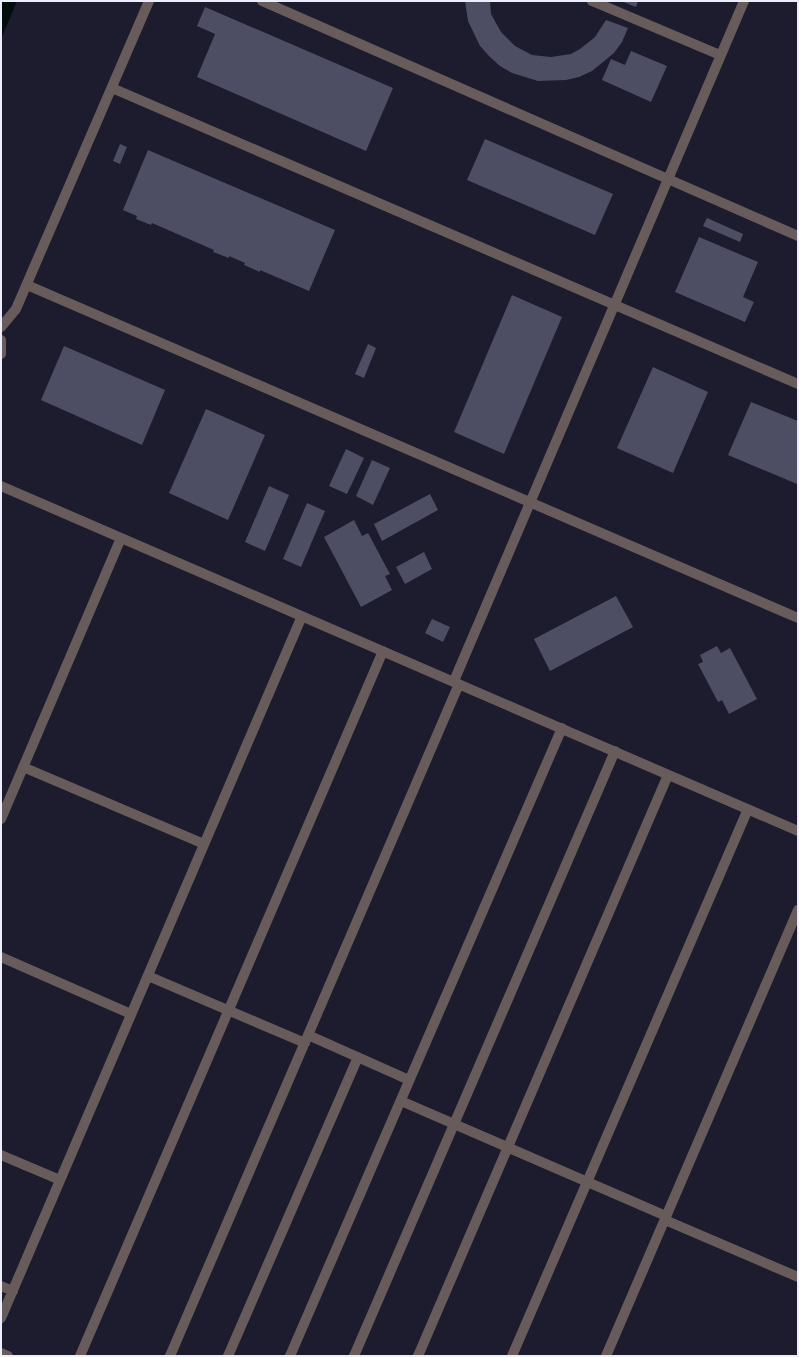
<svg xmlns="http://www.w3.org/2000/svg" width="799" height="1357" font-family="'Nunito Sans',sans-serif">
	<rect width="100%" height="100%" fill="#1c1c2e"/>
	<path fill="#000c0d" d="M1 1H17L1 39Z"/>
	<path fill="#4d4e63" d="M465 1H490L491 14 501 32 515 46 532 55 551 57 571 54 580 49 595 37 606 20 628 28 622 42 614 53 592 71 579 77 566 80 538 81 512 73 500 66 489 56 480 46 468 21Z
		M621 1H638L636 7Z
		M205 7 393 88 366 151 197 77 215 34 197 26Z
		M631 51 667 66 651 102 602 80 611 59 625 65Z
		M485 139 613 194 595 235 467 180Z
		M120 144 127 147 120 164 113 161Z
		M148 150 335 230 309 291 260 270V272L244 265 245 263 229 256V258L213 252 214 250 152 223 151 225 136 219 137 216 123 210Z
		M707 218 743 234 740 242 703 226Z
		M699 237 758 262 743 297 754 302 745 322 675 292Z
		M512 295 562 317 504 454 454 432Z
		M368 344 376 348 364 378 355 374Z
		M64 346 165 390 142 445 41 400Z
		M653 367 708 392 673 473 617 448Z
		M751 402 798 421 797 484 728 455Z
		M206 409 265 435 228 520 169 493Z
		M346 449 364 458 347 494 329 486Z
		M372 460 390 468 373 505 356 496Z
		M269 486 289 495 265 551 245 542Z
		M430 494 438 510 382 541 374 524Z
		M307 503 325 511 301 567 283 559Z
		M354 520 362 536 368 533 390 574 385 576 392 590 361 607 324 537Z
		M424 552 432 569 405 584 396 567Z
		M616 596 633 627 550 671 534 639Z
		M432 619 450 627 443 642 425 633Z
		M717 646 721 653 730 648 757 699 729 714 722 700 718 702 698 664 703 662 700 655Z"/>
	<g fill="none" stroke-linecap="round" stroke-linejoin="round">
		<path stroke="#675c5a" stroke-width="10" d="M262 1 798 236
			M592 1 720 55
			M112 88 798 384
			M27 285 798 618
			M1 327 16 309 149 1
			M1 340V354
			M1 486 798 831
			M454 681 744 1
			M23 767 204 844
			M1 819 121 538
			M1 957 131 1014
			M148 976 305 1043
			M308 1035 409 1080
			M401 1101 666 1216
			M1 1155 60 1180
			M665 1220 798 1277
			M1 1286 13 1291
			M1 1318 302 616
			M1 1353 8 1356
			M80 1356 383 651
			M170 1356 459 684
			M228 1356 358 1057
			M290 1356 562 728
			M354 1356 615 751
			M418 1356 668 775
			M512 1356 748 809
			M606 1356 798 910"/>
	</g>
	<rect width="799" height="1357" fill="none" stroke="#edeefb" stroke-width="4"/>
</svg>
